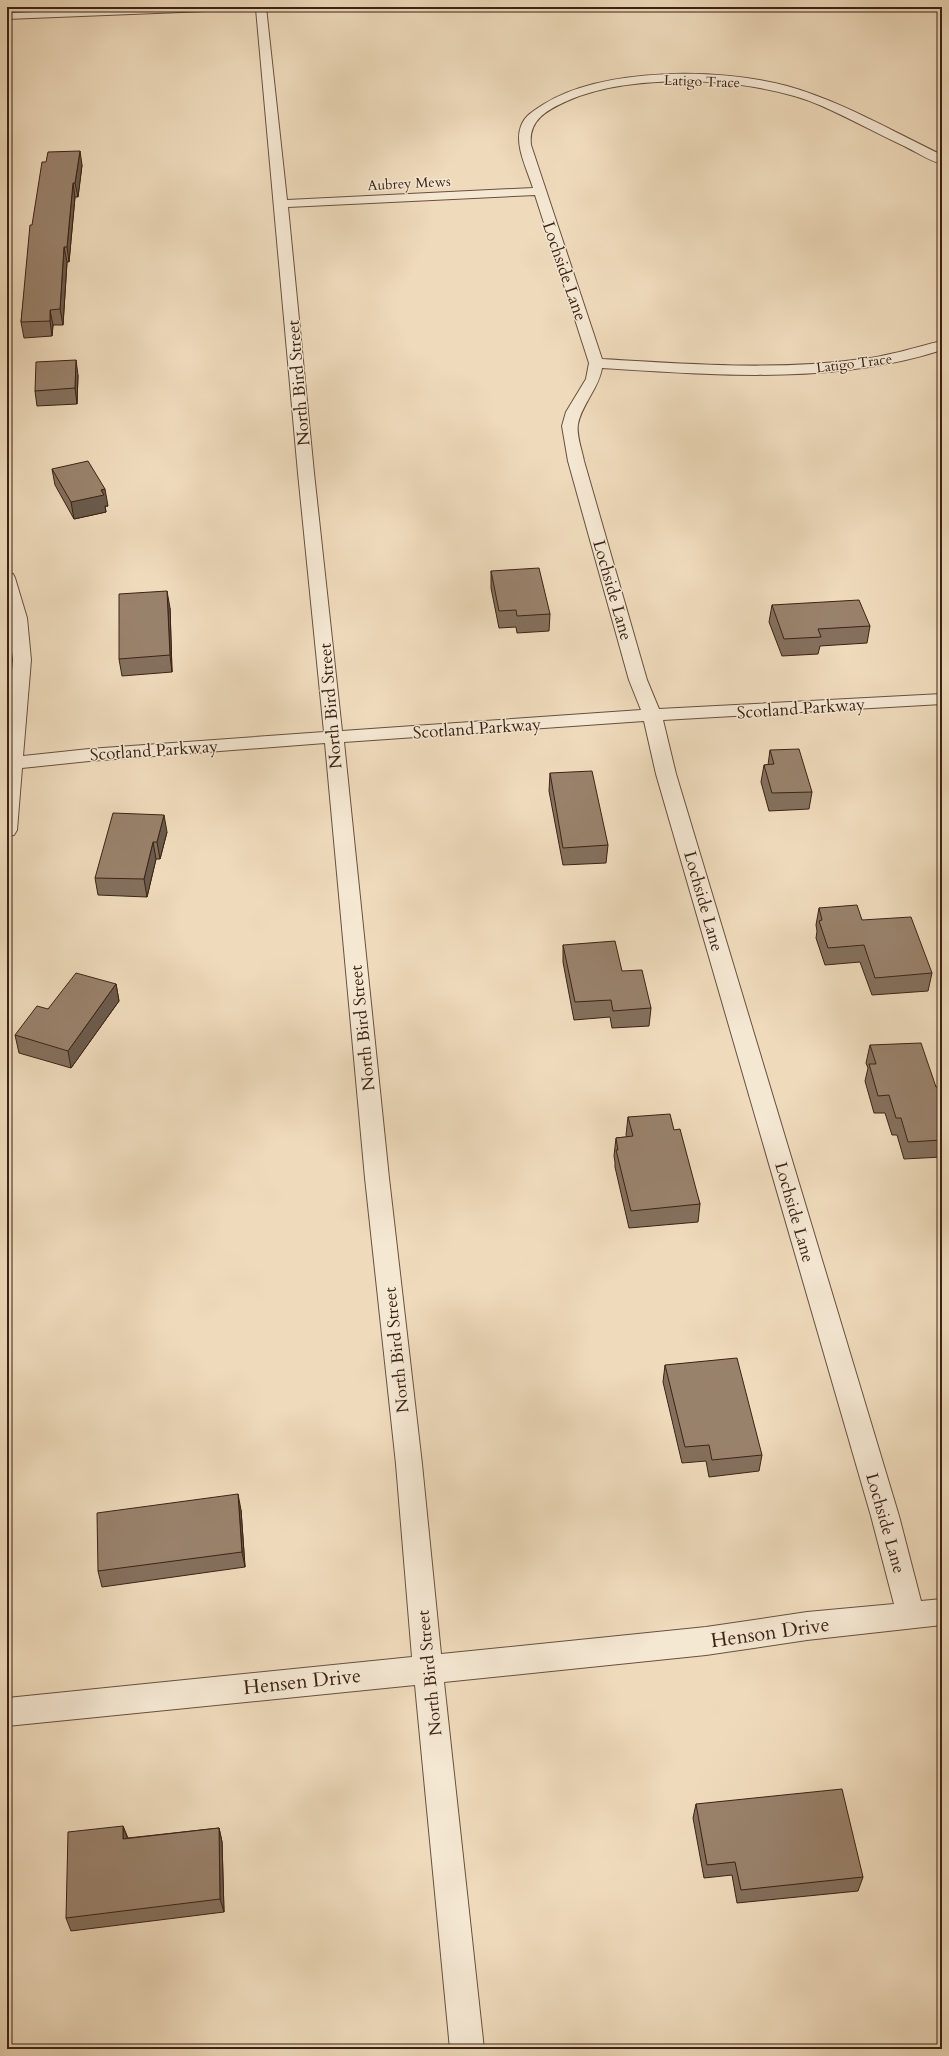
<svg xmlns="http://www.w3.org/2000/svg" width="949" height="2056" font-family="Cardo,serif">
	<rect width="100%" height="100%" fill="#efdbbc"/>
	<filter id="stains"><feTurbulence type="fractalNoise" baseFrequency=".005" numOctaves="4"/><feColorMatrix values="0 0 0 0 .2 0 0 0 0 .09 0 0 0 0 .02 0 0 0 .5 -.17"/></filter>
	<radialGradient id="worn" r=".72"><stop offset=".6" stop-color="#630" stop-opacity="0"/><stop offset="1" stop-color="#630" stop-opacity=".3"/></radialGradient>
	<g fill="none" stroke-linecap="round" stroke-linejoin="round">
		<g stroke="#68503f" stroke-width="2">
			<path id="minor" d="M166 7H266L287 200 533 188C527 169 514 145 521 126 525 115 535 110 544 104 604 67 720 68 787 86 841 101 892 131 942 155V164C930 161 918 153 906 147 878 134 851 119 822 106 757 77 633 71 567 101 547 110 528 120 531 145L602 359C689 364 776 371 862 359 890 356 915 347 942 341V350C833 385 715 375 602 368 599 388 582 404 578 424 576 435 582 450 584 461L647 680 659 709 942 694V704L663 720 676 774 899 1516 921 1601 942 1599V1625L807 1640 706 1655 444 1682 484 2049H450L415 1685 7 1726V1698L412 1657 396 1464 365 1178 325 743 89 761 22 768 17 830 14 835 7 836V725L13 660 7 609V573L13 574 15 578 27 618 31 660 23 756 89 749 324 732 298 473 256 9 7 19V13ZM535 195 589 363 586 379 566 412 562 426 568 461 629 680 641 710 342 731 314 473 288 207ZM644 721 656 774 871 1516 894 1604 807 1612 706 1627 441 1654 422 1464 389 1178 344 742Z"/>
		</g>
		<use href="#minor" fill="#f5e8d3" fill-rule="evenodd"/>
	</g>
	<path fill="#84705d" stroke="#3b2215" d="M82 165 78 197H75L69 262H67L63 325H53L52 336 24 338 21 322 32 225Z
		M78 375 77 404 37 406 35 391Z
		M52 469 108 506H105L106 512 74 519 55 485Z
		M491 571 550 614 549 631 517 633 516 627 499 628 491 588Z
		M772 605 870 626 867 643 820 646 818 654 782 656 769 622Z
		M170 608 172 672 122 676 119 659Z
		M770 750 812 792 809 809 769 811 761 782 764 765H768Z
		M550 773 608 845 606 863 563 865 549 791Z
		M167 832 160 859H156L147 897 98 895 95 878Z
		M819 908 862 920 932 973 928 991 872 995 860 962 825 965 816 938 817 931 816 925Z
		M563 945 622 971 651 1008 649 1026 612 1028 610 1017 574 1020 563 962Z
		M116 984 119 1001 71 1068 19 1053 15 1035 48 1009Z
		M870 1045 936 1087 942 1086V1157L904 1159 897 1135H892L885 1113H874L865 1081 868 1068 866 1063Z
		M628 1117 674 1130 700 1204 698 1222 629 1228 615 1167V1162L614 1156 616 1138 627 1137 626 1135Z
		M665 1365 762 1455 759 1471 709 1477 706 1461 682 1463 663 1382Z
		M241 1510 245 1567 102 1587 98 1571Z
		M696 1804 863 1877 858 1891 737 1903 732 1875 704 1878 693 1818Z
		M123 1826 128 1838 219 1828 222 1842 224 1912 71 1931 66 1918Z"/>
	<path fill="#6b5b4c" stroke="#3b2215" d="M80 151 82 165 78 197 75 183Z
		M73 183 75 197 69 262 67 247Z
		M64 247 67 262 63 325 60 309Z
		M50 310 53 325 52 336 50 321Z
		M76 360 78 375 77 404 75 388Z
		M105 489 108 506H105L106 512 74 519 71 502 101 490Z
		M167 591 170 608 172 672 170 655Z
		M164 815 167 832 160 859 157 842Z
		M153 842 156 859 147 897 144 879Z
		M116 984 119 1001 71 1068 68 1051Z
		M238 1494 241 1510 245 1567 242 1552Z
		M123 1826 128 1840 123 1839Z
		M219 1828 222 1842 224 1912 220 1899Z"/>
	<path fill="#99826c" stroke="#3b2215" d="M80 151 75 183H73L67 247H64L60 309 50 310V321L21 322 30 225H32L42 162H46L48 152Z
		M76 360 75 388 35 391 36 362Z
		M88 461 105 489 101 490 104 495 71 502 52 469Z
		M539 568 550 614 517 616 516 610 499 611 491 571Z
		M167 591 170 655 119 659V594Z
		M859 600 870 626 818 629 821 637 784 639 772 605Z
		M799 749 812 792 772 793 764 765 774 764 770 750Z
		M592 771 608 845 563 848 550 773Z
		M113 813 164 815 157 842H153L144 879 95 878Z
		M857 905 862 920 911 917 932 973 875 978 864 945 828 948 819 921 822 920 819 908Z
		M615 941 622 971 642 970 651 1008 613 1011 611 1000 575 1002 563 945Z
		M76 973 116 984 68 1051 15 1035 37 1006 48 1009Z
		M921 1043 936 1087 942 1086V1140L908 1142 901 1118H896L889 1095 878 1096 869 1064H876L870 1045Z
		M670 1114 674 1130 680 1129 700 1204 631 1211 616 1150H618L616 1138 633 1136 628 1117Z
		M737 1358 762 1455 712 1460 709 1445 685 1447 665 1365Z
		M238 1494 242 1552 98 1571 97 1513Z
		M842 1789 863 1877 741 1890 735 1862 707 1865 696 1804Z
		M123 1826V1839L219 1828 220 1899 66 1918 68 1832Z"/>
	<g text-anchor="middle" stroke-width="3" stroke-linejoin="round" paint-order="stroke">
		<g font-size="14" fill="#3b2215" stroke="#f5e8d3">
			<text transform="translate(702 81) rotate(2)" y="5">Latigo Trace</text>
			<text transform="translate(409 183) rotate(-3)" y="5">Aubrey Mews</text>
			<text transform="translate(854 363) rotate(-7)" y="5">Latigo Trace</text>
		</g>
		<g font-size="17" fill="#3b2215" stroke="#f5e8d3">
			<text transform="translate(565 271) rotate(71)" y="6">Lochside Lane</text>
			<text transform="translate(298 383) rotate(-95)" y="6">North Bird Street</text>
			<text transform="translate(613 590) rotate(74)" y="6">Lochside Lane</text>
			<text transform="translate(330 706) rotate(-95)" y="6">North Bird Street</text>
			<text transform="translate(801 708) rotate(-4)" y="6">Scotland Parkway</text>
			<text transform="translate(477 728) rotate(-4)" y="6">Scotland Parkway</text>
			<text transform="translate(154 750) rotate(-4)" y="6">Scotland Parkway</text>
			<text transform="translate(704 901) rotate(74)" y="6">Lochside Lane</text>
			<text transform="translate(362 1028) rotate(-96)" y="6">North Bird Street</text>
			<text transform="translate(795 1212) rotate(74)" y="6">Lochside Lane</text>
			<text transform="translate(396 1350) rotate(-96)" y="6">North Bird Street</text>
			<text transform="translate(886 1523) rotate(74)" y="6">Lochside Lane</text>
			<text transform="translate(429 1673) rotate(-96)" y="6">North Bird Street</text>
		</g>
		<g font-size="20" fill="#3b2215" stroke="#f5e8d3">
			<text transform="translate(770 1632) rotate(-8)" y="7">Henson Drive</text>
			<text transform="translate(302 1681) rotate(-6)" y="7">Hensen Drive</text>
		</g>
	</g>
	<rect width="949" height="2056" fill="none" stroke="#efdbbc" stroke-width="24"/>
	<rect x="8" y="8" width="933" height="2040" fill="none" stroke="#3b2215" stroke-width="2"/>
	<rect x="12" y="12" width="925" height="2032" fill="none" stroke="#3b2215"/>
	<rect width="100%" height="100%" filter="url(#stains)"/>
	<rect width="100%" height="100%" fill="url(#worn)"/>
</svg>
